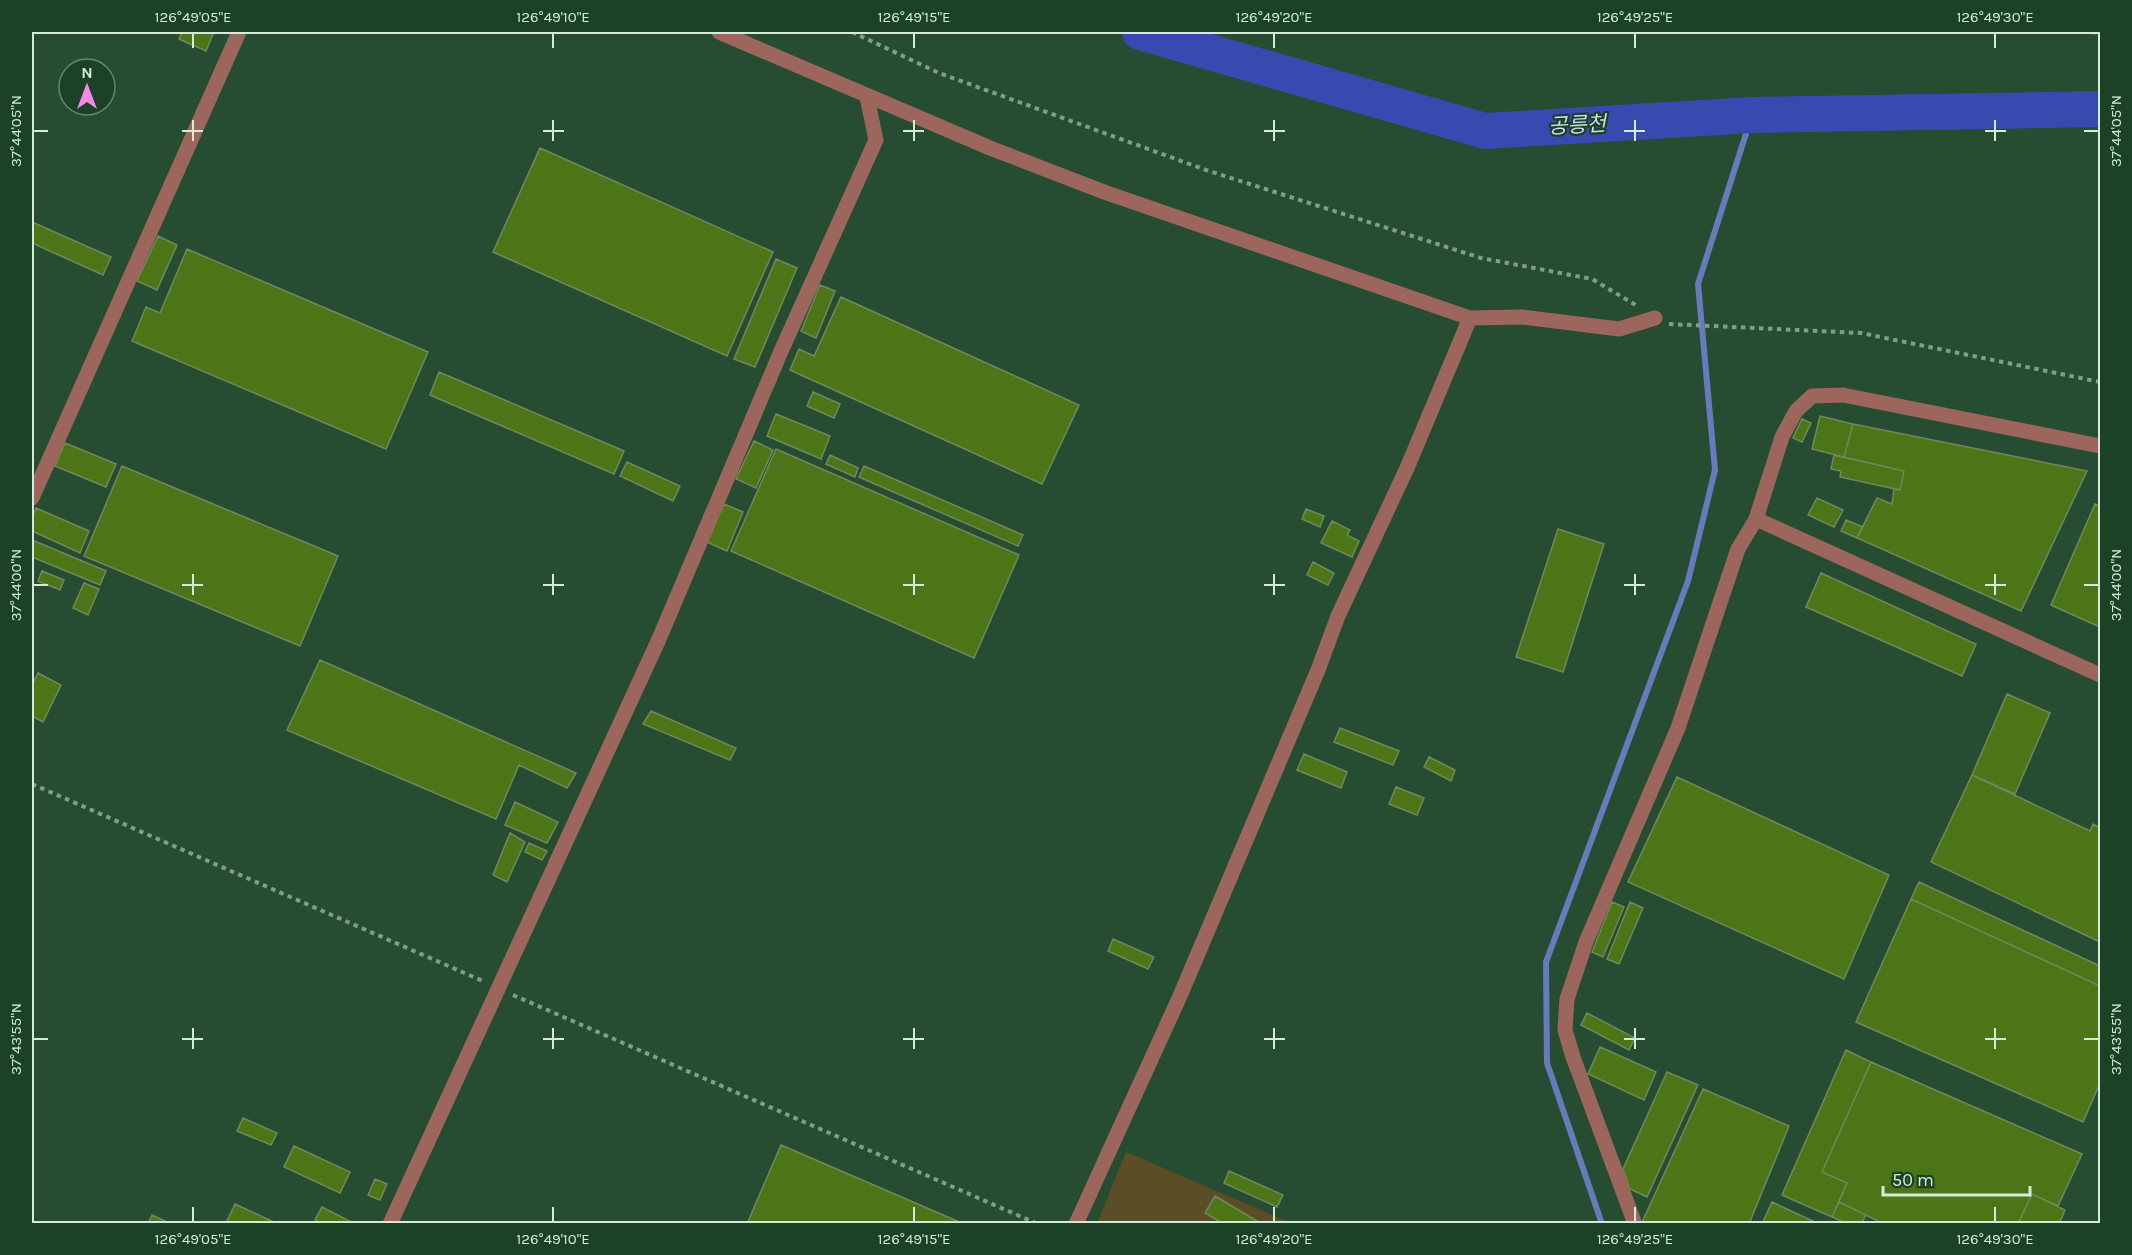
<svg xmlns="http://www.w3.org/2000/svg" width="2132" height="1255" font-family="Karla,'Noto Sans KR',sans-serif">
	<rect width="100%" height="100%" fill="#264d31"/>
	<path fill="#5b4e26" d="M1126 1152 1291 1223 1097 1224Z"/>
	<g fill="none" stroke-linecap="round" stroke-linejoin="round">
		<path stroke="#677abc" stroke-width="6" d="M1602 1224 1547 1063 1546 962 1688 581 1715 470 1698 284 1752 115"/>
		<path stroke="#384aaf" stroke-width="36" d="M1140 32 1485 131 1752 115 2100 109"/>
	</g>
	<path fill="#4b7516" stroke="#71885e" stroke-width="1.5" d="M182 32H208L213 34 206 51 179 39Z
		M540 148 773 252 727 356 493 252Z
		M32 222 111 257 103 275 32 243Z
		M158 236 177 245 157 290 137 281Z
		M187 249 428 352 386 449 132 341 146 307 160 313Z
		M776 259 797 268 755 367 734 359Z
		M820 285 835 291 816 338 801 331Z
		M841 297 1079 405 1042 484 790 370 799 349 814 356Z
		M439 372 624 451 614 474 430 395Z
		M813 392 840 404 834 418 807 406Z
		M776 414 830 436 821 459 767 436Z
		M1820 416 1853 424 1844 457 1812 449Z
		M1802 419 1811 423 1802 442 1793 438Z
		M1853 424 2087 471 2021 611 1857 538 1877 498 1892 504 1894 489 1900 490 1904 471 1844 457Z
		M754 441 773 450 756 488 736 479Z
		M65 443 116 464 106 487 55 466Z
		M776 449 1019 555 974 658 731 551Z
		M830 455 858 468 855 477 826 464Z
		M1834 455 1904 471 1900 490 1840 477 1841 471 1831 469Z
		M627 462 680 486 673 501 620 476Z
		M122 466 338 556 300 646 84 556Z
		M864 466 1023 535 1018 546 859 477Z
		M1817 498 1843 510 1834 527 1808 515Z
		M724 504 743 512 727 551 707 542Z
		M2095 504 2100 507V627L2051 605Z
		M36 508 89 531 80 553 32 531V519Z
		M1306 509 1324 516 1320 527 1302 519Z
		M1846 520 1863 527 1857 538 1841 531Z
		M1332 521 1350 530 1347 535 1359 541 1352 557 1321 543Z
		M1558 529 1604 544 1563 672 1516 657Z
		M32 540 106 571 100 585 32 557Z
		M1313 562 1334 573 1328 585 1307 575Z
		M42 571 64 580 60 590 38 581Z
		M1821 573 1976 644 1962 676 1806 607Z
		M84 583 99 589 88 615 73 608Z
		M320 660 576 773 567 788 519 765 496 819 287 730Z
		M38 673 61 685 43 722 32 716V686Z
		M2007 694 2050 713 2015 794 1972 775Z
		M651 711 736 748 730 760 643 724Z
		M1340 728 1399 751 1393 765 1334 742Z
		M1304 754 1347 772 1341 788 1297 770Z
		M1429 757 1455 770 1451 781 1424 767Z
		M1972 775 2090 831 2093 824 2100 828V942L1931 862Z
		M1677 777 1889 875 1844 979 1628 882Z
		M1396 787 1424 798 1417 815 1389 804Z
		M515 802 558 822 547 843 505 825Z
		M510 833 525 842 507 882 493 875Z
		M529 843 547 851 542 860 525 852Z
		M1919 882 2100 966V986L1911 899Z
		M1911 899 2100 986V1083L2083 1122 1856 1022Z
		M1612 902 1624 907 1603 957 1592 952Z
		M1630 902 1643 908 1619 964 1607 959Z
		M1113 939 1154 957 1148 969 1108 951Z
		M1587 1013 1635 1038 1629 1050 1581 1025Z
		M1600 1047 1656 1072 1644 1100 1588 1074Z
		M1846 1050 1871 1062 1822 1172 1847 1183 1832 1217 1782 1195Z
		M1871 1062 2082 1154 2058 1206 2032 1194 2018 1224H1884L1839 1202 1847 1183 1822 1172Z
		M1667 1072 1698 1085 1647 1197 1630 1189 1623 1169Z
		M1703 1089 1789 1126 1749 1224H1644L1643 1220Z
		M243 1118 277 1133 271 1145 237 1131Z
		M781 1145 964 1224H747Z
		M294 1146 350 1172 340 1193 284 1167Z
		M1229 1171 1283 1195 1277 1207 1224 1183Z
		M375 1179 387 1184 380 1200 368 1195Z
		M2032 1194 2065 1210 2059 1224H2018Z
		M1215 1196 1262 1224H1224L1205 1213Z
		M1772 1202 1819 1224H1762Z
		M1839 1202 1866 1215 1861 1224H1847L1832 1217Z
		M235 1204 278 1224H233L227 1221Z
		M322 1207 355 1224H323L315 1220Z
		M152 1215 171 1224H148Z"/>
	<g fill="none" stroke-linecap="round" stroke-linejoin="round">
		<path stroke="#809e87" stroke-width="4" stroke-dasharray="4.5 4.5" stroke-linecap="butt" d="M852 32 939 73 1206 170 1481 258 1592 279 1639 307
			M2091 32 2100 33
			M1669 324 1861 333 2100 382
			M32 784 485 982
			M513 995 1038 1224"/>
		<path stroke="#9c665c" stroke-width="15" d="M719 32 990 148 1104 192 1470 318 1522 317 1619 329 1655 318
			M32 498 239 32
			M1756 519 2100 675
			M390 1224 659 639 782 349 876 140 867 97
			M1076 1224 1180 996 1318 670 1338 616 1407 468 1470 318
			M1635 1224 1573 1057 1565 1030 1567 999 1586 942 1678 728 1738 549 1756 519 1782 437 1796 411 1812 396 1843 395 2100 446"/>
	</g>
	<path fill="none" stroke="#d5ebd9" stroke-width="2" d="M193 33V48M553 33V48M914 33V48M1274 33V48M1635 33V48M1995 33V48M193 120V141M553 120V141M914 120V141M1274 120V141M1635 120V141M1995 120V141M33 131H48M182 131H203M543 131H564M903 131H924M1264 131H1285M1624 131H1645M1985 131H2006M2084 131H2099M193 574V595M553 574V595M914 574V595M1274 574V595M1635 574V595M1995 574V595M33 585H48M182 585H203M543 585H564M903 585H924M1264 585H1285M1624 585H1645M1985 585H2006M2084 585H2099M193 1028V1049M553 1028V1049M914 1028V1049M1274 1028V1049M1635 1028V1049M1995 1028V1049M33 1039H48M182 1039H203M543 1039H564M903 1039H924M1264 1039H1285M1624 1039H1645M1985 1039H2006M2084 1039H2099M193 1207V1222M553 1207V1222M914 1207V1222M1274 1207V1222M1635 1207V1222M1995 1207V1222"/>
	<g text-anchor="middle" stroke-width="4.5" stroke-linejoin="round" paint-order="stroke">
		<g font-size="21" font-style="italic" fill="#d1daf5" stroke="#1b4226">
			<text transform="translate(1577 125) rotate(-3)" y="7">공릉천</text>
		</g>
	</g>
	<rect width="2132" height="1255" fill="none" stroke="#1b4226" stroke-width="66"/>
	<g transform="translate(87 87)"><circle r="28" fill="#1b4226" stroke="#65866e" stroke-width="1.5"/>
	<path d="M0-4.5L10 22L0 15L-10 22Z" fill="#f788eb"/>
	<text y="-9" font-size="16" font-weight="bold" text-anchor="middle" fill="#d5ebd9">N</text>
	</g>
	<path d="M1883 1186v9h147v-9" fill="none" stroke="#d5ebd9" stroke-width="3"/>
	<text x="1892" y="1186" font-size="18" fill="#d5ebd9" stroke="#1b4226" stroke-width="4.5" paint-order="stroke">50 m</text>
	<rect x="33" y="33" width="2066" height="1189" fill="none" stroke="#d5ebd9" stroke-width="2"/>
	<g font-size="15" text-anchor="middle" fill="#d5ebd9">
		<text x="193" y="22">126°49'05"E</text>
		<text x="553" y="22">126°49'10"E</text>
		<text x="914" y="22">126°49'15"E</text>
		<text x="1274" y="22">126°49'20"E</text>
		<text x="1635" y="22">126°49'25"E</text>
		<text x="1995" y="22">126°49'30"E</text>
		<text transform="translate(16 131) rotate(-90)" y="5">37°44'05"N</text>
		<text transform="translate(2116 131) rotate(-90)" y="5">37°44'05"N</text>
		<text transform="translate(16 585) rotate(-90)" y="5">37°44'00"N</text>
		<text transform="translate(2116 585) rotate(-90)" y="5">37°44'00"N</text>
		<text transform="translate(16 1039) rotate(-90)" y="5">37°43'55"N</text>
		<text transform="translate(2116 1039) rotate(-90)" y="5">37°43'55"N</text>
		<text x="193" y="1244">126°49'05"E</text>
		<text x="553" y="1244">126°49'10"E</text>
		<text x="914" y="1244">126°49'15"E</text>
		<text x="1274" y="1244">126°49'20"E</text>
		<text x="1635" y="1244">126°49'25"E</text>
		<text x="1995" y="1244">126°49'30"E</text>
	</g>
</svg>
